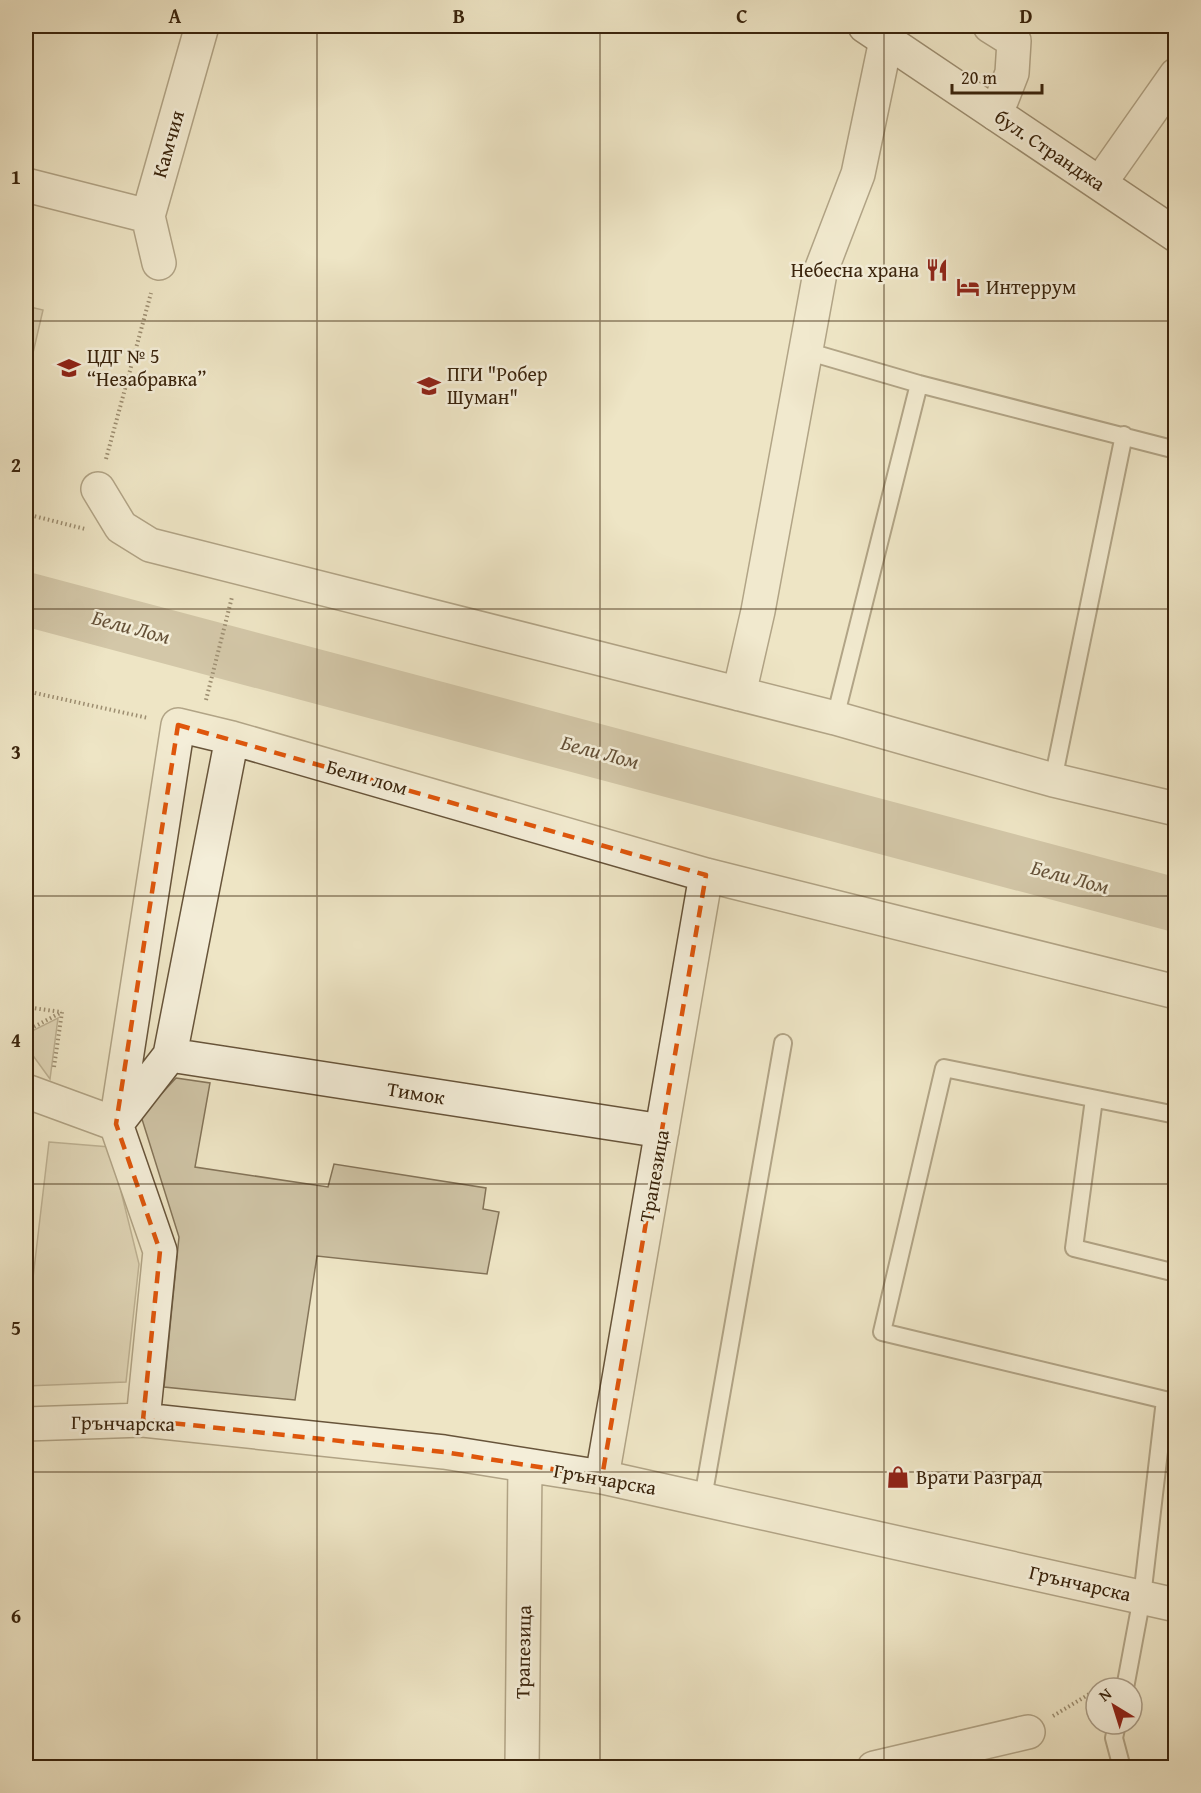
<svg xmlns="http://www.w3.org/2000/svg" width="1201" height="1793" font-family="'Gentium Book Plus',serif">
	<rect width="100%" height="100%" fill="#eee5c5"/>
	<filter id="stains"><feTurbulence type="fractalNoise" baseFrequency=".00333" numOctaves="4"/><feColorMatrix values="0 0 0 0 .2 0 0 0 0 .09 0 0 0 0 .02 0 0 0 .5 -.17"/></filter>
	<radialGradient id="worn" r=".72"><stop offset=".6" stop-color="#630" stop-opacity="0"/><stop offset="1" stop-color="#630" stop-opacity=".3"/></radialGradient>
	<path fill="#cfc4a6" stroke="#847459" stroke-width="1.5" d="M26 306 43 310 33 353 26 352Z
		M58 1018 50 1079 26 1046V1034Z
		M176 1078 210 1083 195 1167 328 1187 334 1164 486 1188 483 1209 499 1212 487 1274 317 1256 295 1400 164 1387 179 1237 141 1116Z
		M49 1142 110 1147 139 1264 126 1382 26 1386V1337Z"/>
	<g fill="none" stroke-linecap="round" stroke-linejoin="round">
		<path stroke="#b1a386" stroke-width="54" d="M26 599 1176 905"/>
		<g stroke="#67543a" stroke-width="20">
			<path id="lane" d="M806 351 919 384 1176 450
				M835 718 919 384
				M1053 780 1124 435
				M1094 1099 1074 1248 1176 1273
				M703 1498 783 1043
				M1125 1688 1142 1597 1165 1400 882 1332 944 1068 1176 1115
				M1117 1724 1114 1738 1122 1768"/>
		</g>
		<g stroke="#67543a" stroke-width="36">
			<path id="street" d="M990 26 1014 41 1012 73 996 114
				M1100 183 1176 75
				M26 185 148 216
				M159 263 148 216 202 26
				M98 489 121 527 150 545 835 718 1053 780 1176 809
				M739 694 758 611 820 273 858 174 886 40
				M170 1055 662 1131
				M26 1091 116 1124 160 1251 143 1420
				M118 1122 170 1055 232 738
				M116 1124 178 725 232 738 706 875 1176 992
				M26 1424 143 1420 444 1452 602 1477 1176 1605
				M602 1477 706 875
				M522 1768 525 1465
				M874 1768 1028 1732"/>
		</g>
		<g stroke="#3a240c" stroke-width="36">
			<path id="secondary" d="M865 26 1176 235"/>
		</g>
		<path stroke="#3a240c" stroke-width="4" stroke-dasharray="1.5 3" stroke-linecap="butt" d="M106 459 151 293
			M26 514 85 529
			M26 691 148 718
			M206 700 232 597
			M26 1007 61 1012
			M26 1031 62 1012
			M26 1051 32 1060
			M54 1067 62 1012
			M1053 1716 1096 1690"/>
		<use href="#lane" stroke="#f4eed9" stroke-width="16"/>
		<use href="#street" stroke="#f4eed9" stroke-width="33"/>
		<use href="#secondary" stroke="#f4eed9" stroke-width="33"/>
	</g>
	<path d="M0 0H1201V1793H0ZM178 725 706 875 602 1477 444 1452 143 1420 160 1251 116 1124Z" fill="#eee5c5" fill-opacity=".55" fill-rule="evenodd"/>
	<path fill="none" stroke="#df560c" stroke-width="4.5" stroke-dasharray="12 8" stroke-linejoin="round" d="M178 725 706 875 602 1477 444 1452 143 1420 160 1251 116 1124Z"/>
	<path fill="none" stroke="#3a240c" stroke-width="1.5" stroke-opacity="0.55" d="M317 26V1768M600 26V1768M884 26V1768M26 321H1176M26 609H1176M26 896H1176M26 1184H1176M26 1472H1176"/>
	<defs>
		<g id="restaurant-bare" transform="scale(1.8)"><path d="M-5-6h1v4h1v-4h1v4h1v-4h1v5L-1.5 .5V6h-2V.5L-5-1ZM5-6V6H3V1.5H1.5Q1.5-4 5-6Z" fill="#8f2418" stroke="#f4eed9" stroke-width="2.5" paint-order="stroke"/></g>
		<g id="hotel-bare" transform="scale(1.8)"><path d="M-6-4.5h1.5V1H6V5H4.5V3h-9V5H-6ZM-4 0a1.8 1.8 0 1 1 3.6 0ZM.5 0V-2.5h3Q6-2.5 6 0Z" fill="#8f2418" stroke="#f4eed9" stroke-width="2.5" paint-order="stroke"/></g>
		<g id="school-bare" transform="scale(1.8)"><path d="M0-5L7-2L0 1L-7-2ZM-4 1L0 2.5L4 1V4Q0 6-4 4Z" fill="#8f2418" stroke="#f4eed9" stroke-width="2.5" paint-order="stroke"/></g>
		<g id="shop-bare" transform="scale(1.8)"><path d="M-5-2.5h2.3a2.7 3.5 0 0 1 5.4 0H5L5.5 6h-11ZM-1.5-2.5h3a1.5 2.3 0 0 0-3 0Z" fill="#8f2418" stroke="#f4eed9" stroke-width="2.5" paint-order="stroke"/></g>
	</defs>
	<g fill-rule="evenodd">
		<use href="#restaurant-bare" x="937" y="270"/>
		<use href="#hotel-bare" x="968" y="287"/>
		<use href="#school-bare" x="69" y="368"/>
		<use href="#school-bare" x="429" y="386"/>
		<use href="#shop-bare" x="898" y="1477"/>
	</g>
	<g text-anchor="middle" stroke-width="5" stroke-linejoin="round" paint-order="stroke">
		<g font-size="20" fill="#3a240c" stroke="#f4eed9">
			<text transform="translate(168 144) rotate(-74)" y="7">Камчия</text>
			<text transform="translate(1050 150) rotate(34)" y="7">бул. Странджа</text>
			<text transform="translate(367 777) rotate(16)" y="7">Бели лом</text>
			<text transform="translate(416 1093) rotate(9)" y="7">Тимок</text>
			<text transform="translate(654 1176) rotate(-80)" y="7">Трапезица</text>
			<text transform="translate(123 1423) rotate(1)" y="7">Грънчарска</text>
			<text transform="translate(605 1479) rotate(10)" y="7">Грънчарска</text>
			<text transform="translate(1080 1583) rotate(13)" y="7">Грънчарска</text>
			<text transform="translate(523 1652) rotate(-89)" y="7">Трапезица</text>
		</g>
		<g font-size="20" fill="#3a240c" stroke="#f4eed9" text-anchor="start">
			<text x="919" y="277" text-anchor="end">Небесна храна</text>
			<text x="986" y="294">Интеррум</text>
			<text x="87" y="363">ЦДГ № 5<tspan x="87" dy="23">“Незабравка”</tspan></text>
			<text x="447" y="381">ПГИ "Робер<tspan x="447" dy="23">Шуман"</tspan></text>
			<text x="916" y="1484">Врати Разград</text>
		</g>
		<g font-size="21" font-style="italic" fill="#645037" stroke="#f4eed9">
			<text transform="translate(131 627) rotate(15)" y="7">Бели Лом</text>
			<text transform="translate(600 752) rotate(15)" y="7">Бели Лом</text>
			<text transform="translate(1070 877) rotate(15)" y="7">Бели Лом</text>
		</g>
	</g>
	<rect width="1201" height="1793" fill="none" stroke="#eee5c5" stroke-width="66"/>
	<g transform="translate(1114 1706) rotate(322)"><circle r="28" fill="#f4eed9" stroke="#aa9d87" stroke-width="1.5"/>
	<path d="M0-4.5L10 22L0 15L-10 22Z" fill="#8f2418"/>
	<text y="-9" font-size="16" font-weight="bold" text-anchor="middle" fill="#3a240c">N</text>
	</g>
	<path d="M952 84v9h90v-9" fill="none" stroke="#3a240c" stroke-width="3"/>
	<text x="961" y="84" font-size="18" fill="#3a240c" stroke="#f4eed9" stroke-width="4.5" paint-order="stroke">20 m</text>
	<rect x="33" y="33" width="1135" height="1727" fill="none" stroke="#3a240c" stroke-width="2"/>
	<g font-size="20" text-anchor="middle" font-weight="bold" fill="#3a240c">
		<text x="175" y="23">A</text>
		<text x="459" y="23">B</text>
		<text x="742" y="23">C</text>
		<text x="1026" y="23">D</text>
		<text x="16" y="184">1</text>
		<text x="16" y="472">2</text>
		<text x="16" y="759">3</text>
		<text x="16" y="1047">4</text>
		<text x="16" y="1335">5</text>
		<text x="16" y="1623">6</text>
	</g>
	<rect width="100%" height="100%" filter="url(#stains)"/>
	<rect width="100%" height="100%" fill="url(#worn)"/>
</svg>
